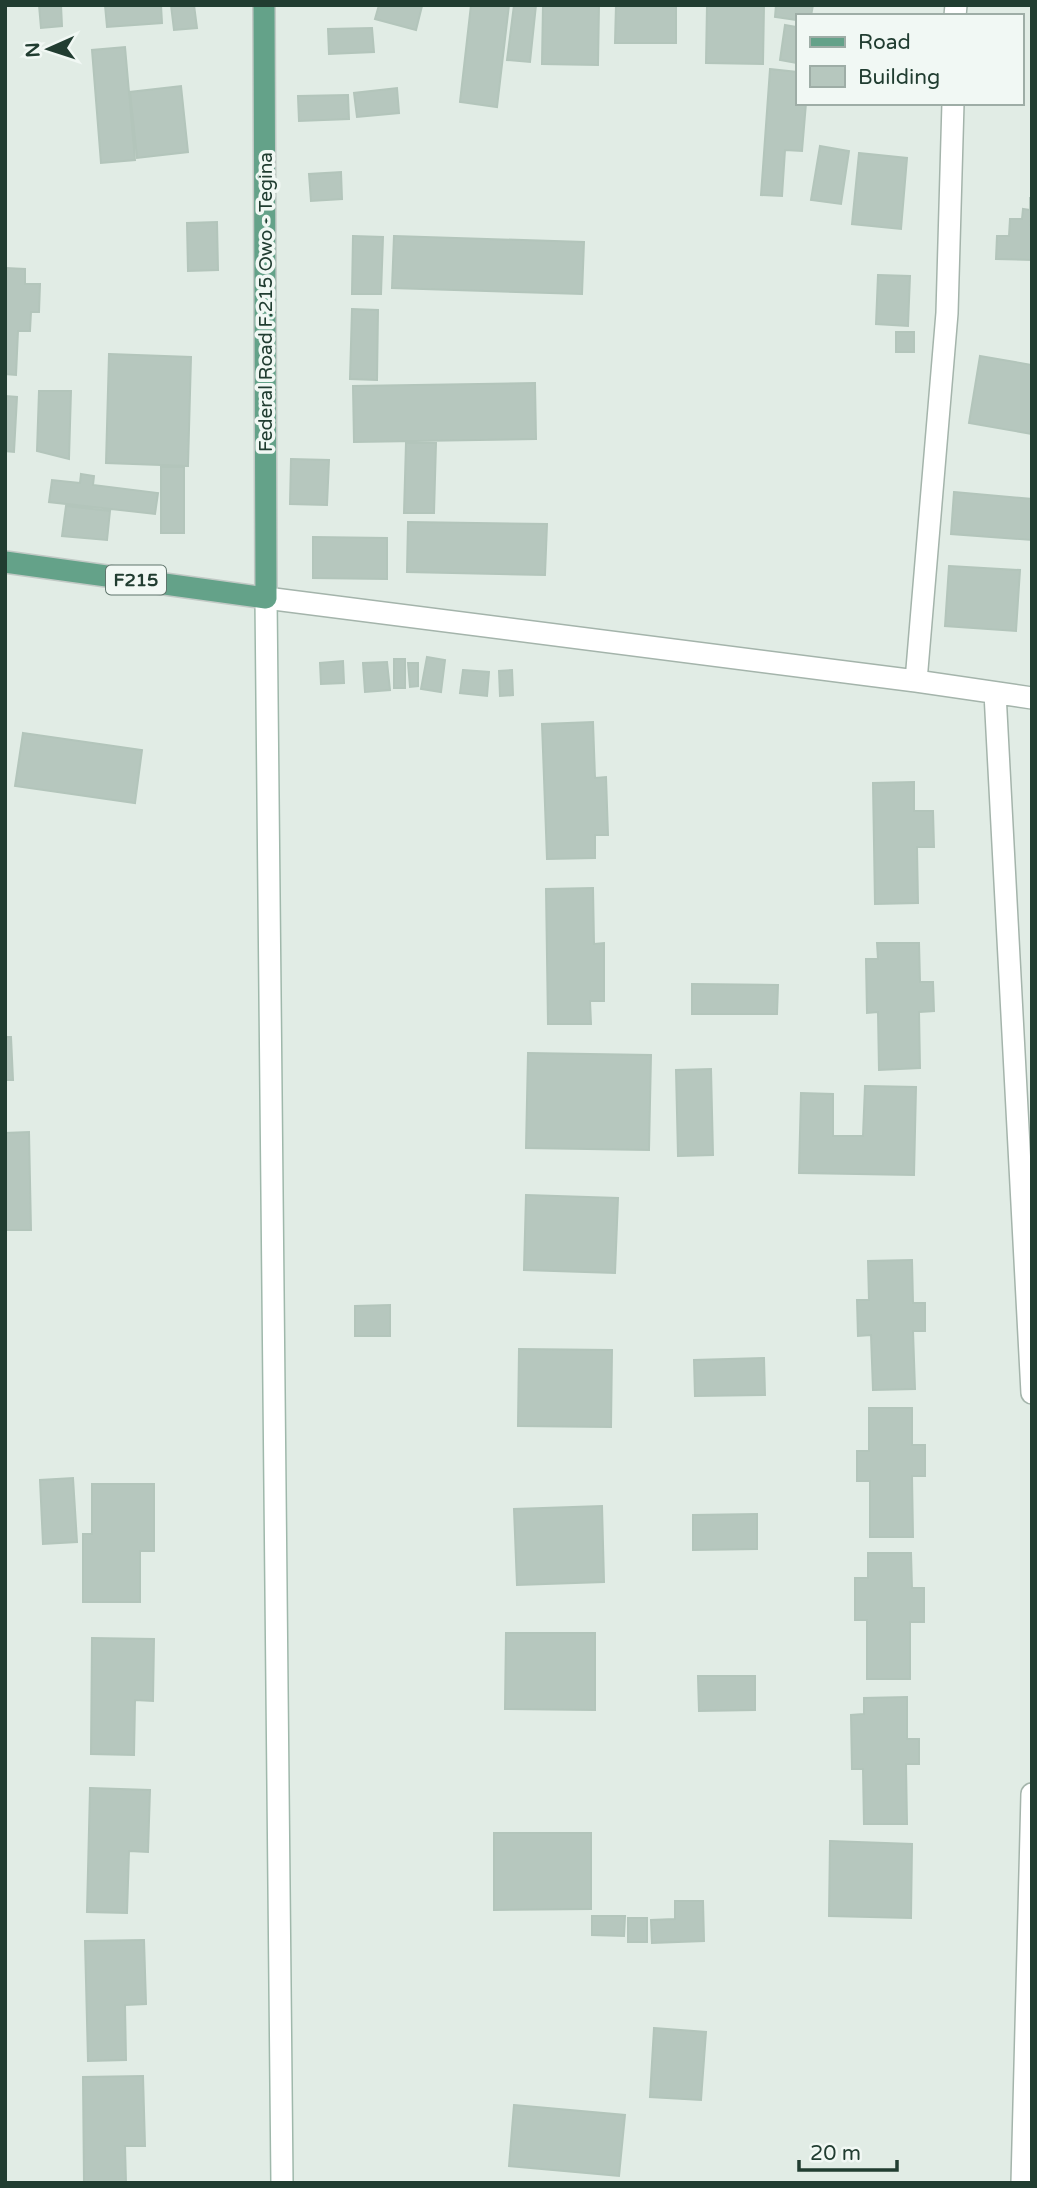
<svg xmlns="http://www.w3.org/2000/svg" width="1037" height="2188" font-family="'Varela Round',sans-serif">
	<rect width="100%" height="100%" fill="#e1ece5"/>
	<path fill="#b6c7be" stroke="#b3c5bb" stroke-width="2" d="M39 5H61L62 26 41 28Z
		M105 5H161L162 23 107 27Z
		M171 5H194L197 28 174 30Z
		M379 5 422 6 416 30 375 19Z
		M471 5H509L497 107 460 102Z
		M514 5H536L530 62 507 60Z
		M543 5H599L598 65 542 64Z
		M616 5H676V43H615Z
		M707 5H764L763 64 706 63Z
		M776 5H813L811 16H797V20L775 17Z
		M785 25 797 27V63L780 60Z
		M372 28 374 52 329 54 328 29Z
		M125 47 135 160 101 163 92 50Z
		M770 69 797 72V103H806L802 151 785 150 782 196 761 195Z
		M181 86 188 152 137 158 130 92Z
		M397 88 399 113 357 117 354 93Z
		M348 95 349 119 299 121 298 96Z
		M820 146 849 151 841 204 811 200Z
		M859 153 907 158 901 229 852 224Z
		M341 172 342 199 311 201 309 174Z
		M1030 197 1032 260 996 259 997 236H1009L1010 219H1022L1023 209 1030 210Z
		M217 222 218 270 188 271 187 223Z
		M353 236 383 237 381 294H352Z
		M394 236 584 242 582 294 392 288Z
		M5 268 25 269V284H40L39 312H31L30 331H18L16 375 5 374Z
		M878 275 910 276 908 326 876 324Z
		M352 309 378 310 377 380 350 379Z
		M896 332H914V352H896Z
		M109 354 191 357 188 466 106 463Z
		M980 356 1032 365V434L969 423Z
		M535 383 536 439 354 442 353 386Z
		M39 391H71L69 459 37 451Z
		M5 396 17 397 14 452 5 451Z
		M406 443H436L434 513H404Z
		M291 459 329 460 327 505 290 504Z
		M161 467H184V533H161Z
		M81 474 94 476 93 485 158 493 155 514 49 502 52 480 80 483Z
		M954 492 1032 499V540L951 534Z
		M66 506 110 511 107 540 62 536Z
		M408 522 547 524 545 575 407 572Z
		M313 537 387 538V579L313 578Z
		M949 566 1020 570 1016 631 945 626Z
		M427 657 445 660 441 692 421 689Z
		M394 659H405V688H394Z
		M343 661 344 683 321 684 320 663Z
		M387 662 390 690 365 692 363 663Z
		M408 663H418V686L410 687Z
		M463 670 489 672 487 696 460 693Z
		M512 670 513 695 500 696 499 671Z
		M593 722 595 778 606 777 608 835H595V858L547 859 542 724Z
		M23 733 142 750 135 803 15 786Z
		M914 782V811H933L934 847H917L918 903 875 904 873 783Z
		M593 888 594 944 604 943V1001H590L591 1024H548L546 889Z
		M877 943H919L920 982H933L934 1011 919 1012 920 1068 879 1070 878 1012 867 1013 866 959H878Z
		M692 984 778 985 777 1014H692Z
		M5 1037H11L13 1080H5Z
		M528 1053 651 1055 649 1150 526 1148Z
		M711 1069 713 1155 678 1156 676 1070Z
		M865 1086 916 1087 914 1175 799 1173 801 1093 833 1094V1136H863Z
		M29 1132 31 1230H5V1133Z
		M526 1195 618 1198 615 1273 524 1270Z
		M912 1260 913 1303H925V1331H913L915 1389 873 1390 871 1335 858 1336 857 1300H869L868 1261Z
		M390 1305V1336H355V1306Z
		M519 1349 612 1350 611 1427 518 1426Z
		M764 1358 765 1395 695 1396 694 1360Z
		M869 1408H912V1445H925V1476H912L913 1537H870V1481H857V1451H869Z
		M73 1478 77 1542 43 1544 40 1480Z
		M92 1484H154V1551H140V1602H83V1534H92Z
		M602 1506 604 1582 517 1585 514 1509Z
		M757 1514V1549L693 1550V1515Z
		M868 1553H911L912 1588H924V1622H910V1679H867V1620H855V1578H868Z
		M506 1633H595V1710L505 1709Z
		M92 1638 154 1639 153 1701 135 1700 134 1755 91 1754Z
		M698 1676H755V1710L699 1711Z
		M907 1697V1739H919V1764H906L907 1824H864L863 1769H852L851 1715 864 1714V1698Z
		M90 1788 150 1790 148 1852 129 1851 127 1913 87 1912Z
		M494 1833H591V1909L494 1910Z
		M830 1841 912 1844 911 1918 829 1916Z
		M675 1901H703L704 1941 652 1943 651 1920 675 1919Z
		M592 1916H625L624 1936 592 1935Z
		M628 1918H647V1942H628Z
		M144 1940 146 2004 125 2005 126 2060 88 2061 85 1941Z
		M654 2028 706 2032 701 2100 650 2097Z
		M143 2076 145 2146H125L126 2183H84L83 2077Z
		M514 2105 625 2115 619 2176 509 2166Z"/>
	<g fill="none" stroke-linecap="round" stroke-linejoin="round">
		<g stroke="#a4b4ab" stroke-width="24">
			<path id="street" d="M955 16 956 5
				M266 598 916 681 1032 698
				M916 681 947 313 953 103
				M995 693 1032 1393
				M1022 2183 1032 1794"/>
		</g>
		<g stroke="#9fb8ab" stroke-width="24">
			<path id="secondary" d="M266 598 282 2183"/>
		</g>
		<g stroke="#c1c9c5" stroke-width="24">
			<path id="primary" d="M5 562 266 598 264 5"/>
		</g>
		<use href="#street" stroke="#fff" stroke-width="21"/>
		<use href="#secondary" stroke="#fff" stroke-width="21"/>
		<use href="#primary" stroke="#64a289" stroke-width="21"/>
	</g>
	<g text-anchor="middle" stroke-width="7" stroke-linejoin="round" paint-order="stroke">
		<rect fill="#f1f8f4" stroke="#5f756c" stroke-width="2" x="106" y="565.5" width="60" height="29" rx="5"/>
		<g font-size="18" font-weight="bold" fill="#213d31">
			<text x="136" y="586">F215</text>
		</g>
		<g font-size="19" fill="#213d31" stroke="#f1f8f4">
			<text transform="translate(265 302) rotate(-90)" y="7">Federal Road F.215 Owo - Tegina</text>
		</g>
	</g>
	<rect width="1037" height="2188" fill="none" stroke="#213d31" stroke-width="14"/>
	<rect x="796" y="14" width="228" height="91" fill="#f1f8f4" stroke="#9eada6" stroke-width="2"/>
	<rect x="810" y="37" width="35" height="10" fill="#64a289" stroke="#9eada6" stroke-width="2"/>
	<text x="858" y="49" font-size="21" fill="#213d31">Road</text>
	<rect x="810" y="66" width="35" height="21" fill="#b6c7be" stroke="#9eada6" stroke-width="2"/>
	<text x="858" y="84" font-size="21" fill="#213d31">Building</text>
	<g transform="translate(49 49) rotate(267)" stroke="#f1f8f4" stroke-width="5" paint-order="stroke">
	<path d="M0-5L12 26L0 18L-12 26Z" fill="#213d31"/>
	<text y="-10" font-size="19" font-weight="bold" text-anchor="middle" fill="#213d31">N</text>
	</g>
	<path d="M799 2160v10h98v-10" fill="none" stroke="#213d31" stroke-width="3.5"/>
	<text x="810" y="2160" font-size="21" fill="#213d31" stroke="#f1f8f4" stroke-width="5" paint-order="stroke">20 m</text>
</svg>
